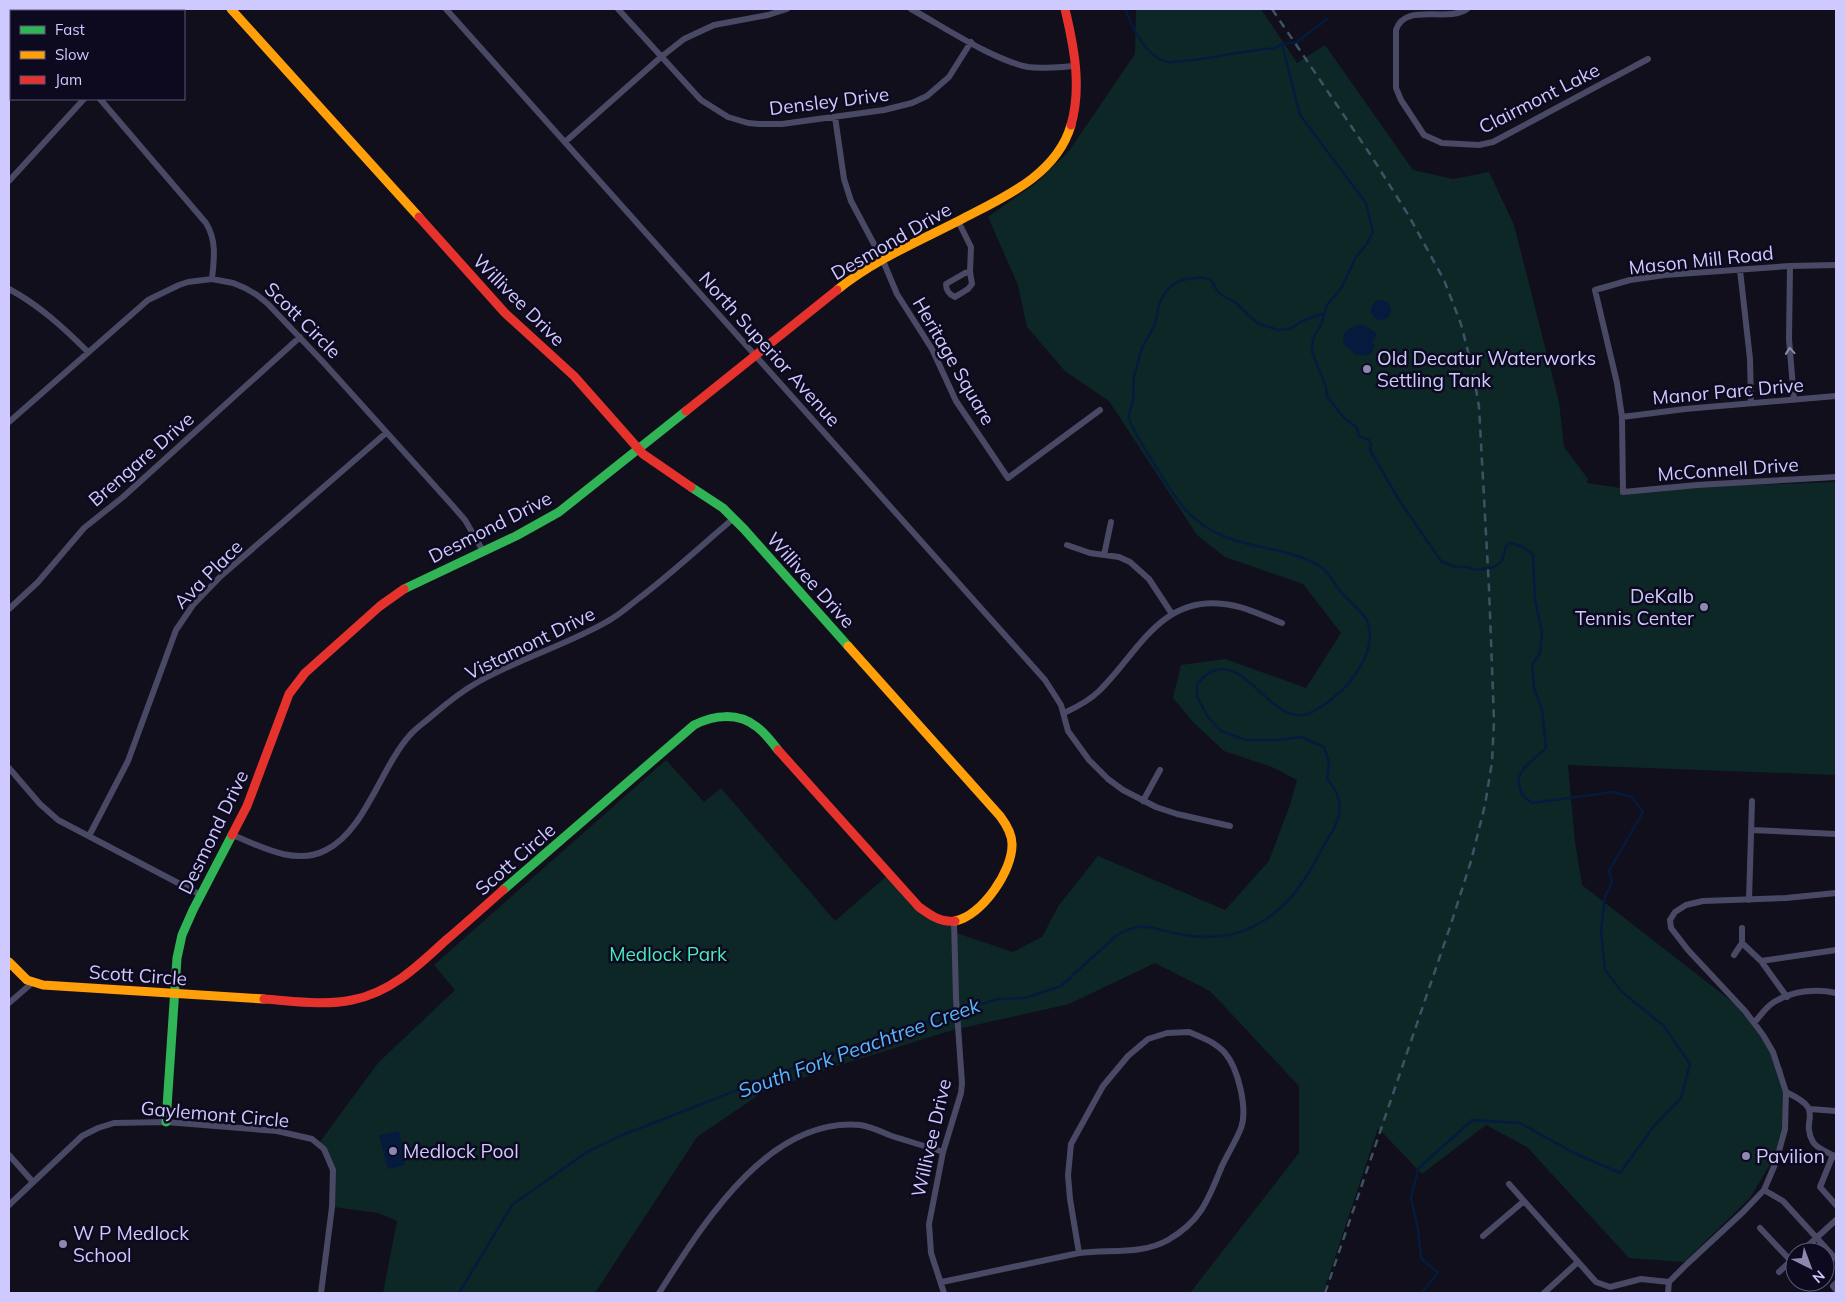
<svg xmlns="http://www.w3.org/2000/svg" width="1845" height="1302" font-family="Mulish,sans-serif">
	<rect width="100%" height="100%" fill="#100f1b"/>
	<path fill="#0d2727" d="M1136 9H1261L1297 63 1325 45 1413 170 1453 179 1489 172 1514 225 1559 402 1564 447 1588 479 1587 483 1628 489 1836 482V775L1568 765 1575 842 1582 885 1739 1007 1783 1069 1785 1117 1774 1158 1750 1198 1684 1262 1629 1258 1527 1147 1486 1125 1422 1174 1378 1128 1323 1293H1190L1299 1153V1086L1210 991 1155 963 1069 1004 958 1029 956 933 1013 952 1042 937 1059 905 1098 856 1225 910 1269 861 1290 805 1297 780 1272 767 1224 751 1193 722 1173 698 1181 665 1225 659 1306 688 1341 633 1303 584 1225 557 1197 535 1109 401 1065 371 1027 327 1018 285 988 217 1036 183 1069 151 1135 54Z
		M666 760 704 802 721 788 835 921 889 874 925 912 954 921 956 1029 840 1065 763 1092 697 1137 595 1293H383L397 1221 378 1213 334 1207 335 1168 319 1143 378 1063 455 990 434 965Z"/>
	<path fill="#051b3d" d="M1371 310a10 10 0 1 1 20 0a10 10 0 1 1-20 0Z
		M1358 325 1366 326 1376 333V337L1372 342 1375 345 1371 354C1368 355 1362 356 1359 355 1355 355 1355 353 1352 351 1337 341 1342 330 1358 325Z
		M399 1131 405 1165 388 1169 379 1135Z"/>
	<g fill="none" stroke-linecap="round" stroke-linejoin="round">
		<path stroke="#051b3d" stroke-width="2.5" d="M1125 9C1133 28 1145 56 1167 62 1171 63 1178 61 1182 61 1206 60 1228 53 1251 51 1259 50 1266 48 1274 49L1282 44
			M1282 44 1300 115 1366 203 1373 232 1366 245 1356 257 1342 287 1327 305 1321 325 1313 339 1312 352 1326 387 1327 396 1343 417 1357 428 1359 436 1369 440 1371 443 1370 450 1399 500 1441 561 1455 567H1467L1477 570 1494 567 1502 561 1506 546 1510 543 1523 547 1533 554 1535 600 1542 633 1540 653 1532 665 1534 688 1542 709 1546 748 1524 768 1518 779 1522 795 1532 803 1613 792 1632 797 1643 812 1609 871 1612 882 1605 897 1601 931 1605 970 1622 992 1664 1026 1690 1064 1681 1098 1654 1126 1620 1173 1574 1153 1520 1123 1472 1120 1418 1169 1411 1198 1418 1229 1421 1258 1438 1273 1421 1293
			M1282 44 1297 42 1327 19
			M459 1293 512 1205 587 1152 620 1136 801 1065 881 1036 998 999 1025 998 1061 986 1117 935C1144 920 1152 929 1179 934 1232 945 1274 925 1304 880 1313 867 1320 851 1329 837 1342 817 1345 798 1327 779L1329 762 1324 747 1301 737 1278 740H1246L1221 731 1207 716 1197 696V684C1236 635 1266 721 1303 715 1311 714 1321 707 1327 703 1338 694 1349 685 1356 673 1367 658 1375 636 1366 619 1360 609 1348 600 1340 591 1333 582 1328 570 1318 565 1290 549 1256 549 1226 537 1210 531 1194 520 1183 507 1174 496 1130 428 1129 418 1128 413 1132 405 1133 400 1134 392 1133 384 1134 377 1136 369 1138 362 1140 354 1143 343 1151 334 1155 324 1157 319 1157 314 1158 309 1162 293 1172 281 1188 279 1197 278 1203 276 1211 280L1216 289 1220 294 1235 302 1257 323 1278 330 1290 329 1304 320 1325 313"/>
		<path stroke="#494965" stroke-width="6" d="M24 9 26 11
			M446 9 1045 680 1061 705 1068 731 1089 760 1108 779 1123 790 1156 807 1177 814 1230 826
			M618 9 701 100 728 117 748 123 759 124H782L884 110 912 103 927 96 949 77 971 42
			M911 9C944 27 993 60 1028 67 1043 69 1059 67 1074 66
			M1467 9C1447 23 1405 2 1396 30V88L1401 100 1424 135 1442 143 1479 145 1493 142 1648 59
			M100 99 206 223C217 241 214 259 212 279
			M835 117 844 179 851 201 883 261 897 294 932 349 956 401 1008 478 1100 410
			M565 142 661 57 684 39 714 25 768 15 787 9
			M9 181 84 99
			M958 221 971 247 970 272 972 284 968 289 955 297C948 294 946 290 946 284L965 273 970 272
			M1836 265 1790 266 1665 275 1630 280 1595 290 1617 383 1622 417 1623 492 1697 485 1836 477
			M1790 266 1789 339 1794 400
			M1740 270 1750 359 1751 403
			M9 289C39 305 64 328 88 352
			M1622 417 1685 409 1836 396
			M9 422 148 300 179 285 188 282 212 279 233 283 245 288 257 295 268 304 324 363 452 505 465 520 483 551
			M1067 545 1090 553 1119 557 1130 562 1149 579 1172 614
			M1104 555 1111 522
			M9 609 38 582 84 528 123 497 300 337
			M1064 713C1077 707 1089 701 1099 691 1138 653 1160 596 1224 604 1244 606 1263 616 1282 623
			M9 768 40 804 58 820 201 895
			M1143 801 1160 770
			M1752 830 1836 834
			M233 835C261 847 296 866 326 850 365 831 381 767 410 735 416 728 425 722 433 715 447 703 462 691 478 682 520 658 567 645 608 621 619 615 629 606 638 599 671 574 702 545 734 518
			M89 836 128 761 176 630 193 605 221 576 386 433
			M1749 900 1752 801
			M1742 943 1761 961 1787 997
			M1734 955 1742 943V928
			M1761 961 1836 950
			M9 1003 32 983
			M1754 1023C1760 1016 1766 1007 1774 1002 1792 991 1816 988 1836 993
			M1189 1032C1201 1037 1215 1042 1225 1053 1238 1068 1248 1109 1241 1128 1236 1141 1228 1153 1222 1166 1208 1200 1201 1221 1168 1240 1142 1255 1108 1249 1079 1253L1070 1199 1068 1175 1071 1144 1103 1086 1128 1056 1148 1039 1167 1033Z
			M1786 1092C1828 1112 1799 1117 1813 1142 1817 1149 1830 1153 1836 1157
			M1810 1109 1836 1111
			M9 1155 33 1182
			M1833 1155 1820 1187 1836 1205
			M1509 1184 1596 1282 1610 1287 1641 1279 1669 1282
			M1764 1190 1783 1201 1836 1259
			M9 1205 82 1136 98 1128 114 1123 166 1122 277 1131 312 1139 324 1149 333 1170 332 1207 321 1293
			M1760 1228 1791 1261
			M1483 1236 1524 1201
			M1801 1252 1836 1220
			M1779 1272 1795 1257
			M942 1282 1079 1253
			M1669 1282 1687 1264 1743 1212 1764 1190 1776 1162 1785 1129 1786 1092 1773 1052 1763 1035 1745 1011 1688 950 1671 928 1670 920 1675 912 1686 905 1703 901 1786 898 1836 893
			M1836 1283 1833 1286 1836 1290
			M659 1293C702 1226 767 1117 860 1125 869 1126 880 1131 889 1135 907 1141 925 1146 943 1152
			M944 1293 931 1253 929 1224 943 1152 961 1093 962 1083 956 998 954 921
			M1544 1293 1578 1262
			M1668 1293 1669 1282"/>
		<path stroke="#30b455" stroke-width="9" d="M691 487 723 508 744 529 848 646
			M404 589 516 536 559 512 686 411
			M503 890 694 725C714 715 738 712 757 727 765 733 772 742 778 750
			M166 1122 177 958 182 935 193 910 232 835"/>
		<path stroke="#ff9f0a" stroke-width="9" d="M231 9 419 217
			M837 290C875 259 922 240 964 218 1005 197 1057 174 1071 125
			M848 646 1000 816C1006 824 1012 833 1012 844 1013 870 982 916 955 921
			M9 962 27 980 43 985 264 999"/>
		<path stroke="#e5322d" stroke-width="9" d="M1065 9C1074 47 1082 87 1071 125
			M419 217 505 313 574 376 643 454 691 487
			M686 411 837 290
			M778 750 919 907C930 915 941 923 955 921
			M232 835 247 806 289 694 305 673 380 606 404 589
			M264 999C293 1001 324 1006 352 1000 390 993 418 966 445 941 465 924 484 907 503 890"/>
		<path stroke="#3c5365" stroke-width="2.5" stroke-dasharray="8 6" stroke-linecap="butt" d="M1272 9 1370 154 1409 216 1444 280 1461 324 1473 371 1479 407 1489 588 1494 721 1492 762 1485 805 1471 861 1451 924 1325 1293"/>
	</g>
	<defs><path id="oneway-chevron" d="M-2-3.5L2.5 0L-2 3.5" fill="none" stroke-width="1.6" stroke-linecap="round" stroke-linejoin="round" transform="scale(1.25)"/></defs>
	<use stroke="#8c89b2" href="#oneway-chevron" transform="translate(1790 351) rotate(-95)"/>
	<g fill="#8c88af" stroke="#0d0a20" stroke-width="2">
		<circle cx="1367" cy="369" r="5"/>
		<circle cx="1704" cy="607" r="5"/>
		<circle cx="393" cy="1151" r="5"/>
		<circle cx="1746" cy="1156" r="5"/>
		<circle cx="63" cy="1244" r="5"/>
	</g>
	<g text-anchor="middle" stroke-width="5" stroke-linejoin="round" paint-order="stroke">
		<g font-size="19" fill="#cec9ff" stroke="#0d0a20">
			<text transform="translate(1539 98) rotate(-27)" y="7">Clairmont Lake</text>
			<text transform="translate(829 101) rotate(-7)" y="7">Densley Drive</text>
			<text transform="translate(891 241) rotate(-30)" y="7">Desmond Drive</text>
			<text transform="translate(1701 260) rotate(-6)" y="7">Mason Mill Road</text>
			<text transform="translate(519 300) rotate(45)" y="7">Willivee Drive</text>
			<text transform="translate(303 320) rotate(45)" y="7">Scott Circle</text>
			<text transform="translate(770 349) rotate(48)" y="7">North Superior Avenue</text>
			<text transform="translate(954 361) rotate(60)" y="7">Heritage Square</text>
			<text transform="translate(1728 391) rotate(-5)" y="7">Manor Parc Drive</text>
			<text transform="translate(141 459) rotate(-41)" y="7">Brengare Drive</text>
			<text transform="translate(1728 469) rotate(-4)" y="7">McConnell Drive</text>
			<text transform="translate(490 527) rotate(-27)" y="7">Desmond Drive</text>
			<text transform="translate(208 574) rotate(-45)" y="7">Ava Place</text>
			<text transform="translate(811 580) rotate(48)" y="7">Willivee Drive</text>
			<text transform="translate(530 643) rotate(-26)" y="7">Vistamont Drive</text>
			<text transform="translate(213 832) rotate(-64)" y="7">Desmond Drive</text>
			<text transform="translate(515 859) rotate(-41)" y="7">Scott Circle</text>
			<text transform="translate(138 975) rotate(4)" y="7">Scott Circle</text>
			<text transform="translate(215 1114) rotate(5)" y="7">Gaylemont Circle</text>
			<text transform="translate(931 1138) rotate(-77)" y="7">Willivee Drive</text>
		</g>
		<g font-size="19" fill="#cec9ff" stroke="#0d0a20" text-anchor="start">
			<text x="1377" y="365">Old Decatur Waterworks<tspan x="1377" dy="22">Settling Tank</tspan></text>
			<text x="1694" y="603" text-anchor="end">DeKalb<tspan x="1694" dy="22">Tennis Center</tspan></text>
			<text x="403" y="1158">Medlock Pool</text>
			<text x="1756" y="1163">Pavilion</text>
			<text x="73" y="1240">W P Medlock<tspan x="73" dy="22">School</tspan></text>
		</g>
		<g font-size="19" fill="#49ebbd" stroke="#0d0a20">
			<text x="668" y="961">Medlock Park</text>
		</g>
		<g font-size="20" font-style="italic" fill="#57b8ff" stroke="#0d0a20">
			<text transform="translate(859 1048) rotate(-20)" y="7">South Fork Peachtree Creek</text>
		</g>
	</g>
	<rect width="1845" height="1302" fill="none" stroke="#cec9ff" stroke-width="20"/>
	<rect x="10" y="10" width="175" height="90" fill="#0d0a20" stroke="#5a5679"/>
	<rect x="20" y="26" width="25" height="8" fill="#30b455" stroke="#5a5679"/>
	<text x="55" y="35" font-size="15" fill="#cec9ff">Fast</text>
	<rect x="20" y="51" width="25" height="8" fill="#ff9f0a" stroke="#5a5679"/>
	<text x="55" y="60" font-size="15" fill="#cec9ff">Slow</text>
	<rect x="20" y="76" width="25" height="8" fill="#e5322d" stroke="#5a5679"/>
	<text x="55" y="85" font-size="15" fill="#cec9ff">Jam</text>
	<g transform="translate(1810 1267) rotate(138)"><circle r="24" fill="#0d0a20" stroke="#5a5679"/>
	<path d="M0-4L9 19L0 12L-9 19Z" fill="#8c88af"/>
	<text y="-8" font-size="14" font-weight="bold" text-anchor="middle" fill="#cec9ff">N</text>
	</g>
</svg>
